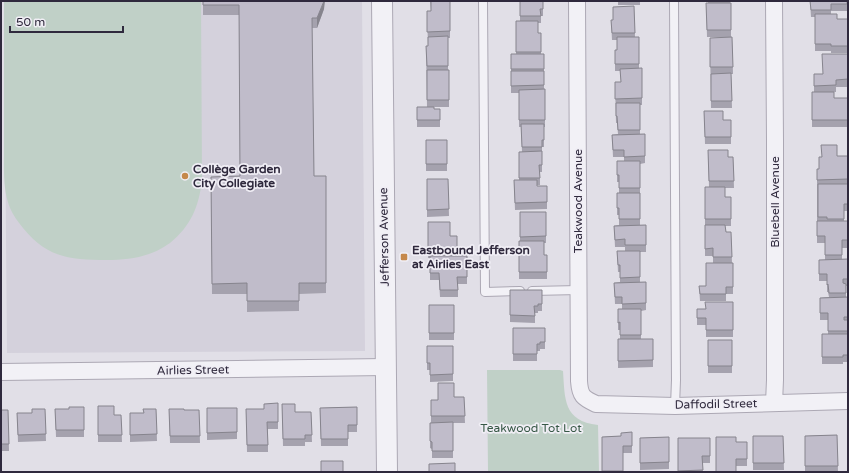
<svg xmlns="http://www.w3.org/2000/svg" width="849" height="473" font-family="'Varela Round',sans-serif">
	<rect width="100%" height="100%" fill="#e1dfe7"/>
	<path fill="#d4d1dc" d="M4 1H362L365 351 7 353Z"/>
	<path fill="#c0d0c7" d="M4 1H201L202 180C199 206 191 226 170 243 151 257 129 260 107 260 71 260 47 258 23 228 18 222 13 215 10 208 3 191 4 172 4 154Z
		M487 370H560L563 371C565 399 563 421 598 425L599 472H488Z"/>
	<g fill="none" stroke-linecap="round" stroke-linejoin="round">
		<g stroke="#aca8b4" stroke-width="10">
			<path id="service" d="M483 1 485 292 520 291
				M674 1 676 380 675 406
				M532 291 579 290"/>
		</g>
		<g stroke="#aca8b4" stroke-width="18">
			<path id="minor" d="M577 1 579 381C580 396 583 398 596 404L675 406 848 401
				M774 1 775 141V380L774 403
				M1 372 385 367"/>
		</g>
		<g stroke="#aca8b4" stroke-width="22">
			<path id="tertiary" d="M382 1 387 472"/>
		</g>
		<use href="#service" stroke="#f2f1f6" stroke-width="8"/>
		<use href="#minor" stroke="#f2f1f6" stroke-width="16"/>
		<use href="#tertiary" stroke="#f2f1f6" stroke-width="20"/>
	</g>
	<path fill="#a5a2ae" d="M203 1 324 9 317 28H312L314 176H326V293L299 294V311L247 312V294H212L211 177 240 176 239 15H203Z
		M430 1H450V38H448V70H449V107H434V109H440V127H417V107H427L426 46H428L427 11H431Z
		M520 1H543V16H541V23H538V33H541V54H544V89H545V127H544V147H542V172H540V185H537V186H547V209L515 210 514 180H519V152H522L521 127H519V93H511V54H516V21H520Z
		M618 1H640V5H618Z
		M708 1H730V3H708Z
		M810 1H847V11H831V14L837 19H848V53H831V51H815V17H811Z
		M706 3H731V37H707Z
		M634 6 635 37H639V69L642 68V105H640V134H645V163L640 164V225H646V252H640V282H646V310L641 311V339H653V367L618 368V339H620V330H618V309H622V304H615L614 283 620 282V272H618L617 251H625V247H615L614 226 619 225V215H617V193H619V182H617V161H624V157H613L612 135 618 134 617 123H616L615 82H621L620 71H615V50H617V40H612L611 20H613Z
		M732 37 733 74H731L732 108H711L710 38Z
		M848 54V87H836V92H834V98H848V127H812V92H814V74H823Z
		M704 111 723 120H731V144H705Z
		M426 140H447V171H426Z
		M708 150 728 157H733L734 188H725V197H731V226H725L726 232H731L732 263H733V294H726V301H700L699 286H706L713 263V256H705V187H709Z
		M837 156H848V211H844V221H848V248H842V259H848V286H846V297H848V362H843V364H822V334H828V320H820V298L829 297 828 292H827V281H819V260H825V243H817V169H819Z
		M427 179H448L449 216 427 217Z
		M520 212H546V243H544V255H547V279H519V241H520Z
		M428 222 450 236H457V256H467V284H458V297H440L439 280H430V258H428Z
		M510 290H542V311H538V313H535V323L510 322Z
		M733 302V337H706V325H697V309H705Z
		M429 305H454V340H429Z
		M513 328H545V349H540V351H537V361H513Z
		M708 340H732V373H708Z
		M427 346H453V381L430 382V370H427Z
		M454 397H464L465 423H453V458H432V449L430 448V430L431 423V400H438Z
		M278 403V429H268V452H247L246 409H264Z
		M282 404 295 412H311L312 442H305V446H283Z
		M98 406 114 415H121L122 442H98Z
		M84 407V437H56L55 409H69Z
		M357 407V432H348V446H321L320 408Z
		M207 408H237V439L207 440Z
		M45 409 46 441 18 442 17 413H32Z
		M156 409 157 441 130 442V413H143Z
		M169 409 184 410H199L200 443H170Z
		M1 410H8L9 451H1Z
		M632 432V453H623V472H602V437L621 436Z
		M837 435 838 472H805V436Z
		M753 436H783L784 470H753Z
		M669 437V469L640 470V438Z
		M678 438H710V463H702L703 472H678Z
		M736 442H747V466H736Z"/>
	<path fill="#86848d" d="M324 1H325L324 9 317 28V18Z"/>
	<path fill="#c0bcca" stroke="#86848d" d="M203 1H324L317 18H312L314 176H326V283H299V301H247V283L212 284 211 177 240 176 239 5H203Z
		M431 1H450V31L427 32V11H431Z
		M520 1H543V9H540L541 16H520Z
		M810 1H847V4H831V10H811Z
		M706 3H731V30H707Z
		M634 6 635 33H612L611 20H613V7Z
		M815 14H837V19H848V46H831V44H815Z
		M516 21H538V33H541V52H516Z
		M448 36V66H427L426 46H428V37Z
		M617 37H639V64H615V50H617Z
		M732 37 733 67H710V38Z
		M511 54H544V69H511Z
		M822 54H848V79L836 80V85L814 86V74H823Z
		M642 68V98L615 99V82H621L620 69Z
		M427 70H449V100H427Z
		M511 71H544V85L511 86Z
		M731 73 732 101H711V74Z
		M545 89V120H519V90Z
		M812 92H834V98H848V120H812Z
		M616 103H640V130H618L617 116H616Z
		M417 107H434V109H440V120H417Z
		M704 111H723V120H731V137H705Z
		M521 124H544V140H542V147H522Z
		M645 134V156L624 157V150H613L612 135Z
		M426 140H447V164H426Z
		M821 145H837V156H848V179L817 180V169H819V157H822Z
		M708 150H728V157H733L734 181H709Z
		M542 151V165H539L540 178H519V152Z
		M617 161H640V188H619V175H617Z
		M427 179H448L449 209 427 210Z
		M514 180H537V186H547V202L515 203Z
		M818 184H848V204H844V219H827V217H818Z
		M705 187H725V197H731V219H705Z
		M617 193H640V219H619V208H617Z
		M520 212H546V236L520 237Z
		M817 221H848V240H842V255H825V236H817Z
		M428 222H450V236H457V251H428Z
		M646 225V245H625V239L615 240 614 226Z
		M705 225H725L726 232H731L732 257H713V248L705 249Z
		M519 241H544V255H547V272H519Z
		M617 251H640V277L620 278V265H618Z
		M430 256H467V277H457L458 290H440L439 273H430Z
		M848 259V279H843V283L846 284V293H829L828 284 827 285V274H819V260Z
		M706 263H733V287H726V294H700L699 286H706Z
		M646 282V303L622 304V297H615L614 283Z
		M510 290H542V304H538V306H534L535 316 510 315Z
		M848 297V317H844V320H848V331H828V313H820V298Z
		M705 302H733V330H706V318H697V309H706Z
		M429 305H454V333H429Z
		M618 309H641V335H620V322L618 323Z
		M513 328H545V342H540V344H537V354H513Z
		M822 334H848V355H843V357H822Z
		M618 339H653V360L618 361Z
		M708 340H732V366H708Z
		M427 346H453V374L430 375V363H427Z
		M438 383H454V397H464L465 416H431V400H438Z
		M278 403V422H267L268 445H247L246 409H264V404Z
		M282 404H295V412H311L312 435H305V439H283Z
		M98 406H114V415H121L122 435H98Z
		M69 407H84V430H56L55 409H69Z
		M357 407V425H348V439H321L320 408Z
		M207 408H237V432L207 433Z
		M32 409H45L46 434 18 435 17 413H32Z
		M143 409H156L157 434 130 435V413H144Z
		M169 409H184V410H199L200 436H170Z
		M1 410H8L9 444H1Z
		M453 422V451H432V442L430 441V423Z
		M632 432V446H623V471H602V437L621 436V433Z
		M837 435 838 466H805V436Z
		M753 436H783L784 463H753Z
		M669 437V462L640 463V438Z
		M716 437H736V442H747V459H736V472H716Z
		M678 438H710V456H702L703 470 678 471Z
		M321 461H343V472H321Z
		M455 463V472H429V464Z"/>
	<g fill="#c5884b" stroke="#f0eef5" stroke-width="1.5">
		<circle cx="185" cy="176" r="4"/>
		<rect x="400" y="253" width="8" height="8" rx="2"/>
	</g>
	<g text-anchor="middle" stroke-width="3.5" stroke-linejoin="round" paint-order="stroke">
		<g font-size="12" font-weight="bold" fill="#2f293d" stroke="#f0eef5" text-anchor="start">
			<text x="193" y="173">Collège Garden<tspan x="193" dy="14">City Collegiate</tspan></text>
			<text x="412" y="254">Eastbound Jefferson<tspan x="412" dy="14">at Airlies East</tspan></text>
		</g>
		<g font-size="12" fill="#2f293d" stroke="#f0eef5">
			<text transform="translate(578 201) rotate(-90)" y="4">Teakwood Avenue</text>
			<text transform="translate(775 202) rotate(-90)" y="4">Bluebell Avenue</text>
			<text transform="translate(384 237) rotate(-91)" y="4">Jefferson Avenue</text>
			<text transform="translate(193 370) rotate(-1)" y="4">Airlies Street</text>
			<text transform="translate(716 404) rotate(-1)" y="4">Daffodil Street</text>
		</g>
		<g font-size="12" fill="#375846" stroke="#f0eef5">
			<text x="531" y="432">Teakwood Tot Lot</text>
		</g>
	</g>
	<rect width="849" height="473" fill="none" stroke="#2f293d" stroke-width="4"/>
	<path d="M10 26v6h113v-6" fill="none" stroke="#2f293d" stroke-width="2"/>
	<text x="16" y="26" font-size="12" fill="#2f293d" stroke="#f0eef5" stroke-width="3" paint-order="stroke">50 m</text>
</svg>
